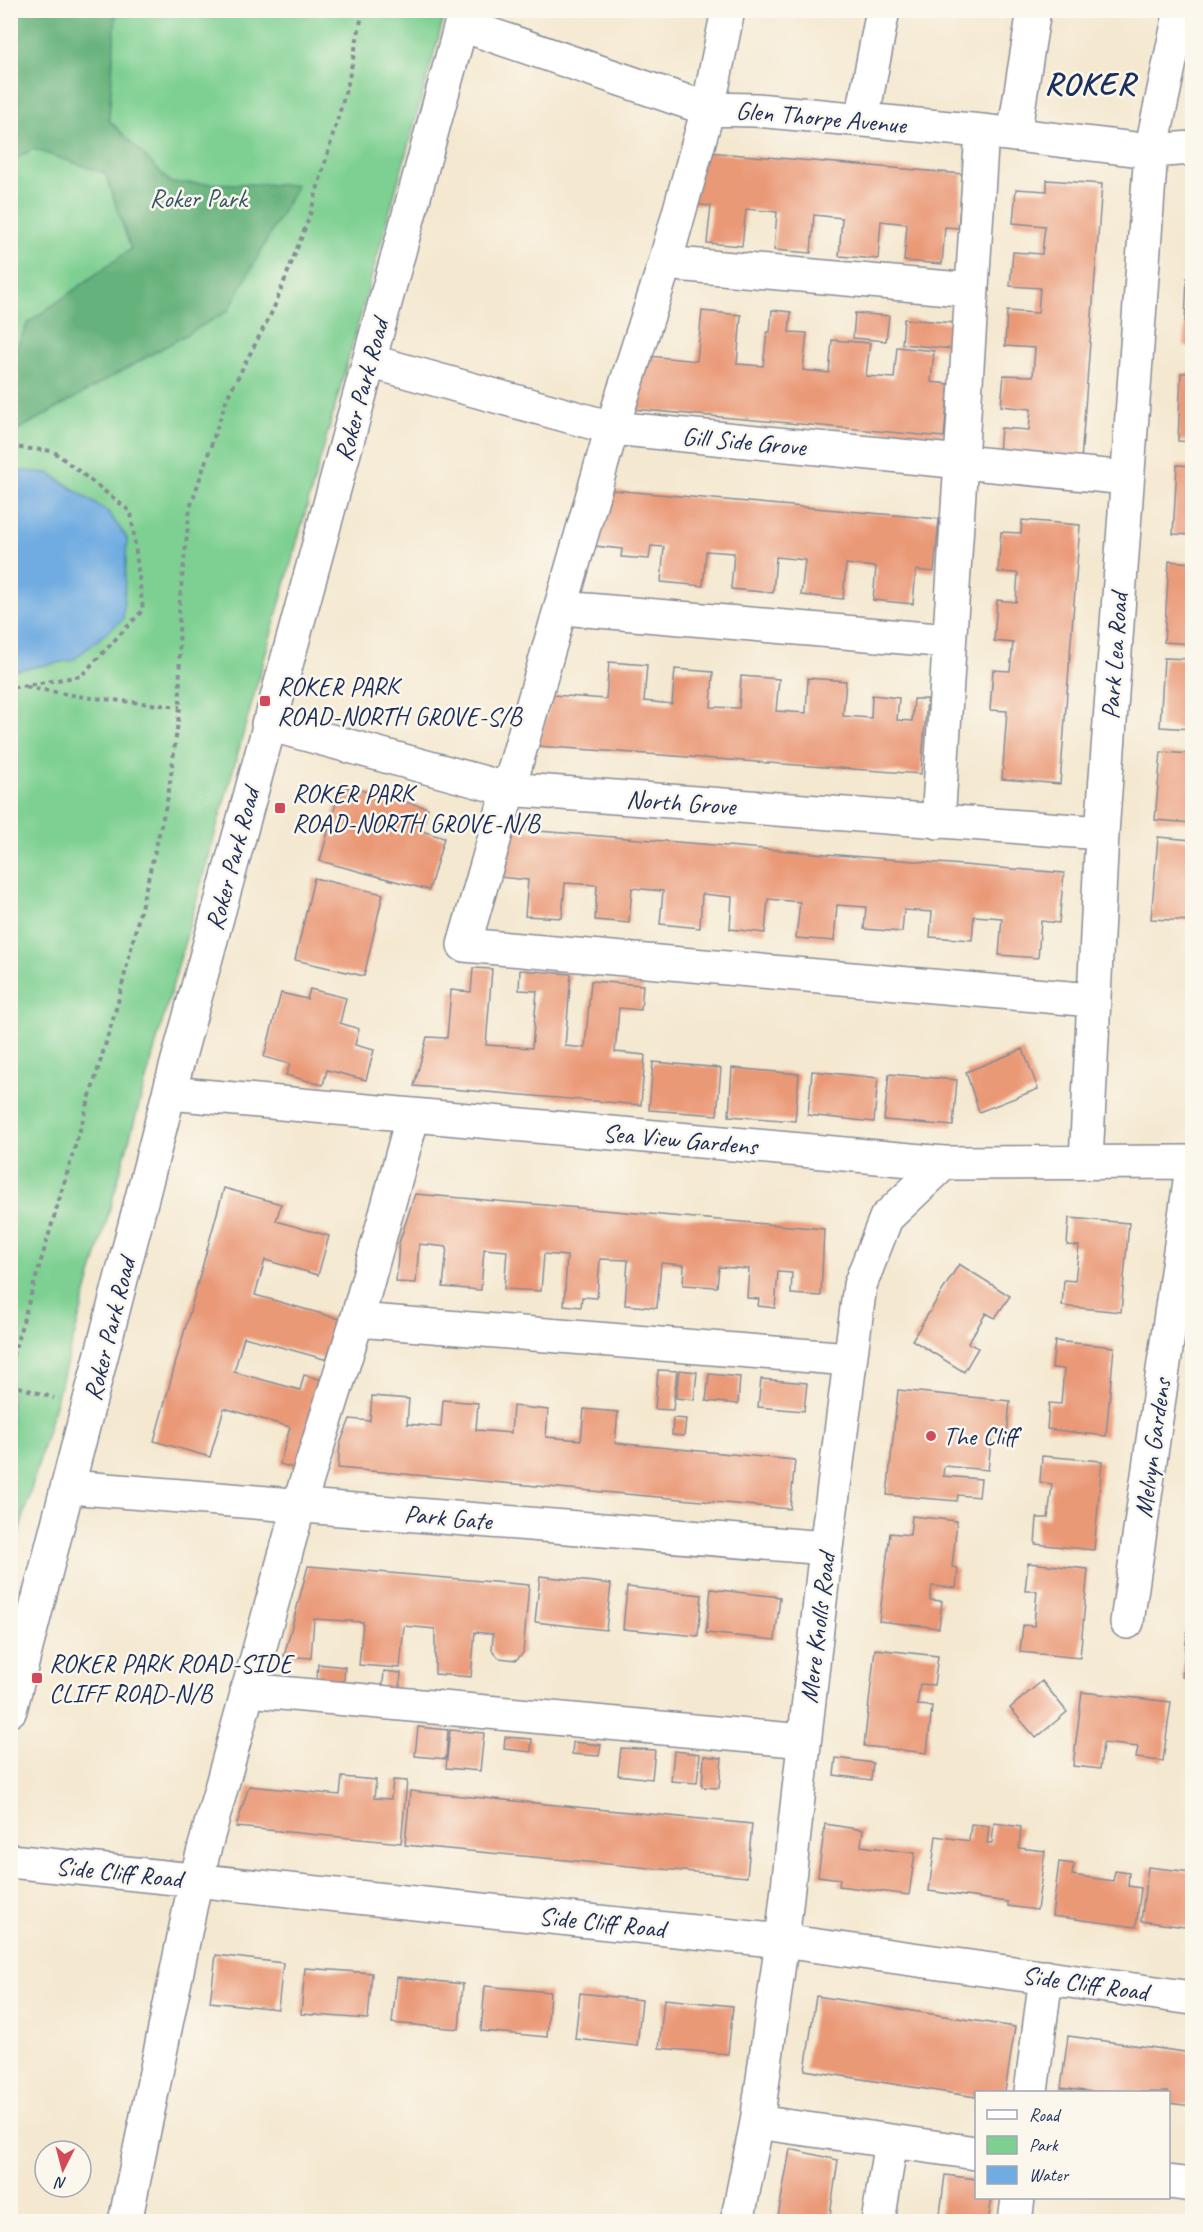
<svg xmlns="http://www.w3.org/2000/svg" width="1203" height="2232" font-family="Caveat,sans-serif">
	<rect width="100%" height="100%" fill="#fbf7ec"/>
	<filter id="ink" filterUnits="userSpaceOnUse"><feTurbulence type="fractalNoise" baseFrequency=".0167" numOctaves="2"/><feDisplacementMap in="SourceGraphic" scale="12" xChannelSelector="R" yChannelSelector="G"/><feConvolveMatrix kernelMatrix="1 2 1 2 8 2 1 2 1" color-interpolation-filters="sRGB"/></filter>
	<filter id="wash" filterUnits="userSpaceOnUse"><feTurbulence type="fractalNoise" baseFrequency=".008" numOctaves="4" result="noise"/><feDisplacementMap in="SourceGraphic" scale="24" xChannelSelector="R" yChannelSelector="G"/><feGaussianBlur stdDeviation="1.35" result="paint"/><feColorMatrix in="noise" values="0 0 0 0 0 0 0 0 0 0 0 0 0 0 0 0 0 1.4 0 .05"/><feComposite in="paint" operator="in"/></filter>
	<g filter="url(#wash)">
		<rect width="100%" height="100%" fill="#f4e8d0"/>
		<path fill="#7ed092" stroke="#4c8078" stroke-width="1.5" d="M11 11H446L11 1561Z"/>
		<path fill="#66b27c" stroke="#40706d" stroke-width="1.5" d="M11 10 116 11 109 120 171 183 297 185 228 311 18 430 11 420V359L28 323 131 249 105 173 33 149 11 161Z"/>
		<path fill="#6face1" stroke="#456ea0" stroke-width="1.5" d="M11 470 49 473 108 512 127 538 123 619 73 660 11 671Z"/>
		<g id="blocks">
			<path fill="#ea9977" d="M696 151 963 174 958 228 945 227 942 264 904 261 907 224 881 221 878 259 839 256 842 218 814 215 811 253 774 250 777 212 746 209 742 246 707 243 711 206 691 204Z
				M1047 180 1102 184 1081 461 999 454 1001 428 1029 430 1031 409 1001 406 1004 375 1033 376 1035 348 1005 346 1007 311 1038 313 1040 288 1010 286 1013 252 1042 254 1045 226 1013 223 1016 189 1047 191Z
				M1187 278 1192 279V347L1184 346Z
				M772 310 791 312 789 332 807 333 803 370 829 373 832 340 870 343 866 376 894 378 897 347 934 351 931 382 949 384 944 437 633 409 649 356 697 361 702 311 741 315 737 364 763 366 767 332H770Z
				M855 313 889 316 886 341 853 338Z
				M904 319 955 323 952 349 902 344Z
				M1181 373H1192V442L1178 441Z
				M1177 465 1192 466V535L1173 534Z
				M612 490 939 519 934 572 916 570 913 604 873 600 876 567 846 564 843 599 801 595 805 560 776 557 773 593 731 589 734 553 706 551 703 586 661 582 664 547 651 546 649 559 621 557 622 549 595 546Z
				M1022 520 1080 525 1060 784 1002 779 1007 711 990 710 993 670 1010 671 1013 643 994 641 997 600 1016 602 1018 573 998 572 1001 532 1021 533Z
				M1169 561 1192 563V644L1164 642Z
				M1164 658 1192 659V729L1160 727Z
				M609 662 647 665 644 701 672 704 675 669 713 672 711 707 739 708 741 676 779 679 776 711 806 713 808 678 846 681 843 716 871 718 872 695 899 698 897 720 912 721 914 699H927L921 774 537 746 553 695 606 699Z
				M1161 752 1192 754V823L1155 820Z
				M341 785 428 808 422 831 444 838 429 890 320 861Z
				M513 829 1064 873 1059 923 1041 921 1038 958 999 955 1002 918 974 916 972 940 930 937 932 912 904 910 902 932 864 929 866 907 837 905 834 941 796 938 800 902 768 899 765 933 730 929 732 897 702 894 700 928 660 924 663 891 632 888 629 923 595 920 597 885 565 883 562 918 525 916 528 880 499 877Z
				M1158 837 1192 840V921L1151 919Z
				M314 878 383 894 364 976 295 960Z
				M473 968 492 969 486 1045 532 1048 537 991 519 990 520 970 571 974 565 1046 585 1048 591 981 643 985 641 1010 619 1008 615 1052 645 1055 641 1105 414 1086 427 1037 447 1038 451 990 471 992Z
				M310 989 346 998 340 1023 359 1029 355 1045 374 1050 366 1080 327 1070 323 1085 286 1075 290 1064 264 1057 281 993 307 999Z
				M1023 1049 1038 1089 979 1112 966 1072Z
				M653 1062 721 1068 717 1115 649 1110Z
				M732 1068 799 1074 795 1121 729 1116Z
				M812 1071 878 1078 874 1122 808 1115Z
				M889 1074 957 1080 953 1126 884 1120Z
				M224 1188 281 1204 276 1221 329 1236 318 1275 265 1260 255 1295 347 1321 335 1362 244 1337 234 1372 300 1390 304 1375 333 1383 308 1472 280 1464 290 1427 224 1408 210 1457 154 1441Z
				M415 1194 824 1229 821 1296 791 1294 792 1273 778 1272 775 1308 758 1306 759 1299 747 1298 749 1269 719 1267 717 1287 683 1285 684 1265 661 1263 657 1308 625 1305 628 1260 600 1259 597 1298 582 1297 581 1307 564 1305 567 1256 544 1254 541 1291 504 1289 507 1251 484 1249 481 1290 443 1287 447 1247 419 1244 416 1283 396 1282 399 1243Z
				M1069 1218 1129 1223 1121 1312 1062 1306 1064 1280 1075 1281 1079 1246 1067 1245Z
				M959 1264 1010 1296 995 1318 986 1313 968 1343 978 1348 964 1372 912 1340Z
				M1055 1341 1114 1347 1106 1436 1047 1429 1049 1403 1061 1404 1064 1369 1052 1368Z
				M658 1370 677 1371 673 1410 655 1409Z
				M679 1370 697 1372 694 1400 676 1398Z
				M709 1374 740 1377 738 1404 706 1401Z
				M761 1379 807 1383 804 1411 758 1407Z
				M898 1390 1010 1401 1007 1435 992 1433 988 1470 944 1466 943 1476 981 1479 979 1497 958 1495 957 1501 887 1495Z
				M372 1396 409 1399 407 1424 441 1427 443 1400 478 1403 476 1430 511 1433 513 1406 548 1410 546 1437 581 1440 584 1409 618 1412 615 1443 795 1460 790 1509 338 1468 340 1444 350 1419 370 1421Z
				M673 1418 686 1419 684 1436 672 1435Z
				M1042 1456 1102 1461 1094 1550 1035 1544 1037 1518H1048L1052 1484 1040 1482Z
				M912 1516 957 1521 952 1567 958 1568 956 1588 932 1586 930 1600 942 1601 939 1628 879 1621 890 1533 910 1535Z
				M1028 1563 1088 1569 1080 1658 1020 1652 1023 1625 1034 1626 1035 1612 1037 1591H1025Z
				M308 1566 529 1585 523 1653 516 1660 499 1658 492 1650 493 1634 475 1632 471 1677 435 1674V1629L404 1626 400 1668 359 1665 363 1622 314 1619 311 1658 284 1656Z
				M540 1576 611 1584 606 1630 535 1622Z
				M627 1587 702 1595 698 1636 623 1629Z
				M711 1589 780 1597 775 1640 706 1633Z
				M1191 1600H1192V1678L1182 1677Z
				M875 1649 938 1656 934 1685 920 1684 917 1705 932 1706 927 1753 864 1746Z
				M318 1664 345 1667 343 1691 316 1689Z
				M384 1671 401 1673 399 1696 382 1695Z
				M1042 1681 1067 1712 1036 1738 1010 1708Z
				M1082 1692 1171 1702 1163 1761 1136 1758 1138 1747 1103 1743 1100 1769 1073 1766Z
				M418 1727 448 1730 446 1759 415 1756Z
				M450 1730 484 1733 480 1771 446 1768Z
				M505 1737 532 1739 531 1752 504 1749Z
				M573 1742 601 1745 599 1756 572 1754Z
				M621 1748 655 1750 652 1779 618 1775Z
				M674 1751 700 1754 697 1783 671 1781Z
				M704 1756 722 1758 719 1788 702 1787Z
				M836 1758 873 1763 871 1780 834 1775Z
				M342 1777 376 1780 374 1798 391 1799 393 1780 407 1781 401 1843 236 1827 249 1786 340 1795Z
				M410 1791 752 1824 747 1877 405 1845Z
				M994 1823 1021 1827 1019 1848 1045 1851 1037 1910 1008 1906V1902L929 1891 936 1836 969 1841 971 1824 989 1826 987 1843H992Z
				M825 1824 863 1830 861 1846 915 1853 909 1895 839 1886 840 1879 818 1876Z
				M1059 1862 1074 1864 1072 1875 1113 1881 1115 1871 1129 1873 1128 1886 1141 1888 1136 1927 1052 1916Z
				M1148 1867 1192 1872V1928L1141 1921Z
				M216 1955 283 1963 278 2009 210 2002Z
				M305 1968 372 1973 368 2019 301 2014Z
				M397 1977 463 1984 459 2029 392 2023Z
				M485 1986 550 1992 547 2037 481 2031Z
				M580 1993 642 2000 637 2046 575 2039Z
				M816 1996 1015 2027 1005 2092H976V2097L805 2070Z
				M664 1999 733 2006 728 2054 659 2048Z
				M1068 2036 1192 2053V2106L1168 2103V2092H1093L1061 2088Z
				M790 2149 838 2160 829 2222H777Z
				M945 2175 976 2179V2198H992L988 2222H939Z"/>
		</g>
	</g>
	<g filter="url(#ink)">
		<use href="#blocks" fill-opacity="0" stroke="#888c97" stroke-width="1.5"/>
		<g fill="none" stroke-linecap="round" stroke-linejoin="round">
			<g stroke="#888c97" stroke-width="36">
				<path id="minor" d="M728 10 708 109 665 263 612 428 464 945 1092 1000
					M462 25 708 109 756 110 982 131 1151 151 1192 148
					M862 120 883 10
					M1014 135 1034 10
					M665 263 972 290
					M369 361 612 428 1127 478
					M563 608 949 641
					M268 724 507 789 1102 833
					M938 822 982 131
					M169 1093 944 1163 1192 1162
					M1086 1162 1102 833 1151 151 1181 10
					M357 1320 850 1359
					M69 1487 826 1548
					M1127 1622 1192 1167
					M247 1690 804 1741
					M10 1710 169 1093 465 10
					M10 1861 782 1941 1192 1998
					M1031 2092 1046 1977
					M757 2122 976 2153
					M1168 2182 1192 2185
					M125 2222 196 1879 299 1505 357 1320 413 1115
					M737 2222 757 2122 782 1941 826 1548 860 1285 886 1218 944 1163
					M878 2222 891 2141
					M1015 2222 1018 2198"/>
			</g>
			<path stroke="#888c97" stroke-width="4" stroke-dasharray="4.5 4.5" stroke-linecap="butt" d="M10 447 53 451 131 512 143 610 81 676 10 688
				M26 687 84 697 180 707
				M10 1365 118 1002 168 797 180 707 179 606 190 508 227 398 273 310 309 218 348 83 363 10
				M10 1384 54 1398"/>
			<use href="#minor" stroke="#fff" stroke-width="33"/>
		</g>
	</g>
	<g fill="#d1495b" stroke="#fbf7ec" stroke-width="2">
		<rect x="259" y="695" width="12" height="12" rx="3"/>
		<rect x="274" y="802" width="12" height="12" rx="3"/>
		<circle cx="931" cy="1436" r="6"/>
		<rect x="31" y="1672" width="12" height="12" rx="3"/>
	</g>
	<g text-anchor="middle" stroke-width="5" stroke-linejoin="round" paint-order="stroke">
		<g font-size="26" fill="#1b2f5e" stroke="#fbf7ec">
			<text transform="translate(821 117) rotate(5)" y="9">Glen Thorpe Avenue</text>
			<text transform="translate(361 390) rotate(-75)" y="9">Roker Park Road</text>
			<text transform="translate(744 441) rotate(5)" y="9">Gill Side Grove</text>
			<text transform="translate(1114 656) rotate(-86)" y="9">Park Lea Road</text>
			<text transform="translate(681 802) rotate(4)" y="9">North Grove</text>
			<text transform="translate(232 859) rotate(-75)" y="9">Roker Park Road</text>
			<text transform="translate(680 1139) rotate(5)" y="9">Sea View Gardens</text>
			<text transform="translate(109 1329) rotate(-76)" y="9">Roker Park Road</text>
			<text transform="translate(1152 1448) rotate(-82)" y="9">Melvyn Gardens</text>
			<text transform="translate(448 1517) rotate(5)" y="9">Park Gate</text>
			<text transform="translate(817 1628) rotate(-83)" y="9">Mere Knolls Road</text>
			<text transform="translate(119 1872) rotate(6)" y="9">Side Cliff Road</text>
			<text transform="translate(602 1922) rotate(6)" y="9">Side Cliff Road</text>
			<text transform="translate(1085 1983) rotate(8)" y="9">Side Cliff Road</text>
		</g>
		<g font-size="26" fill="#34576b" stroke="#fbf7ec">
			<text x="198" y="207">Roker Park</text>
		</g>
		<g font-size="26" fill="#1b2f5e" stroke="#fbf7ec" text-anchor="start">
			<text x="277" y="695">ROKER PARK<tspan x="277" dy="30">ROAD-NORTH GROVE-S/B</tspan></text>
			<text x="292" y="802">ROKER PARK<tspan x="292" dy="30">ROAD-NORTH GROVE-N/B</tspan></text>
			<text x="943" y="1445">The Cliff</text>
			<text x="49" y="1672">ROKER PARK ROAD-SIDE<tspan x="49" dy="30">CLIFF ROAD-N/B</tspan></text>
		</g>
		<g font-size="32" font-weight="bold" letter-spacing="1.5" fill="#1b2f5e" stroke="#fbf7ec">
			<text x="1090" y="94">ROKER</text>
		</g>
	</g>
	<rect width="1203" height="2232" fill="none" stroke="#fbf7ec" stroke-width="36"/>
	<rect x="975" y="2091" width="195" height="108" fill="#fbf7ec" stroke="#a1a7b3" stroke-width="1.5"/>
	<rect x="987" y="2110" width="30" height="9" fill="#ffffff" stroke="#a1a7b3" stroke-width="1.5"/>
	<text x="1029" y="2121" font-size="18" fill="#1b2f5e">Road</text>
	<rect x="987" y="2136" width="30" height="18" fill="#7ed092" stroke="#a1a7b3" stroke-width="1.5"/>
	<text x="1029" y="2151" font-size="18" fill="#1b2f5e">Park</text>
	<rect x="987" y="2166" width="30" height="18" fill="#6face1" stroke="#a1a7b3" stroke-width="1.5"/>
	<text x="1029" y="2181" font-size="18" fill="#1b2f5e">Water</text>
	<g transform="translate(63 2169) rotate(186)"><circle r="28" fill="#fbf7ec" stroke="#a1a7b3" stroke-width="1.5"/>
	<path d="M0-4.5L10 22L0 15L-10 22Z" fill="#d1495b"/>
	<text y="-9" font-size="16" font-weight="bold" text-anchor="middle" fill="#1b2f5e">N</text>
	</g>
</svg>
